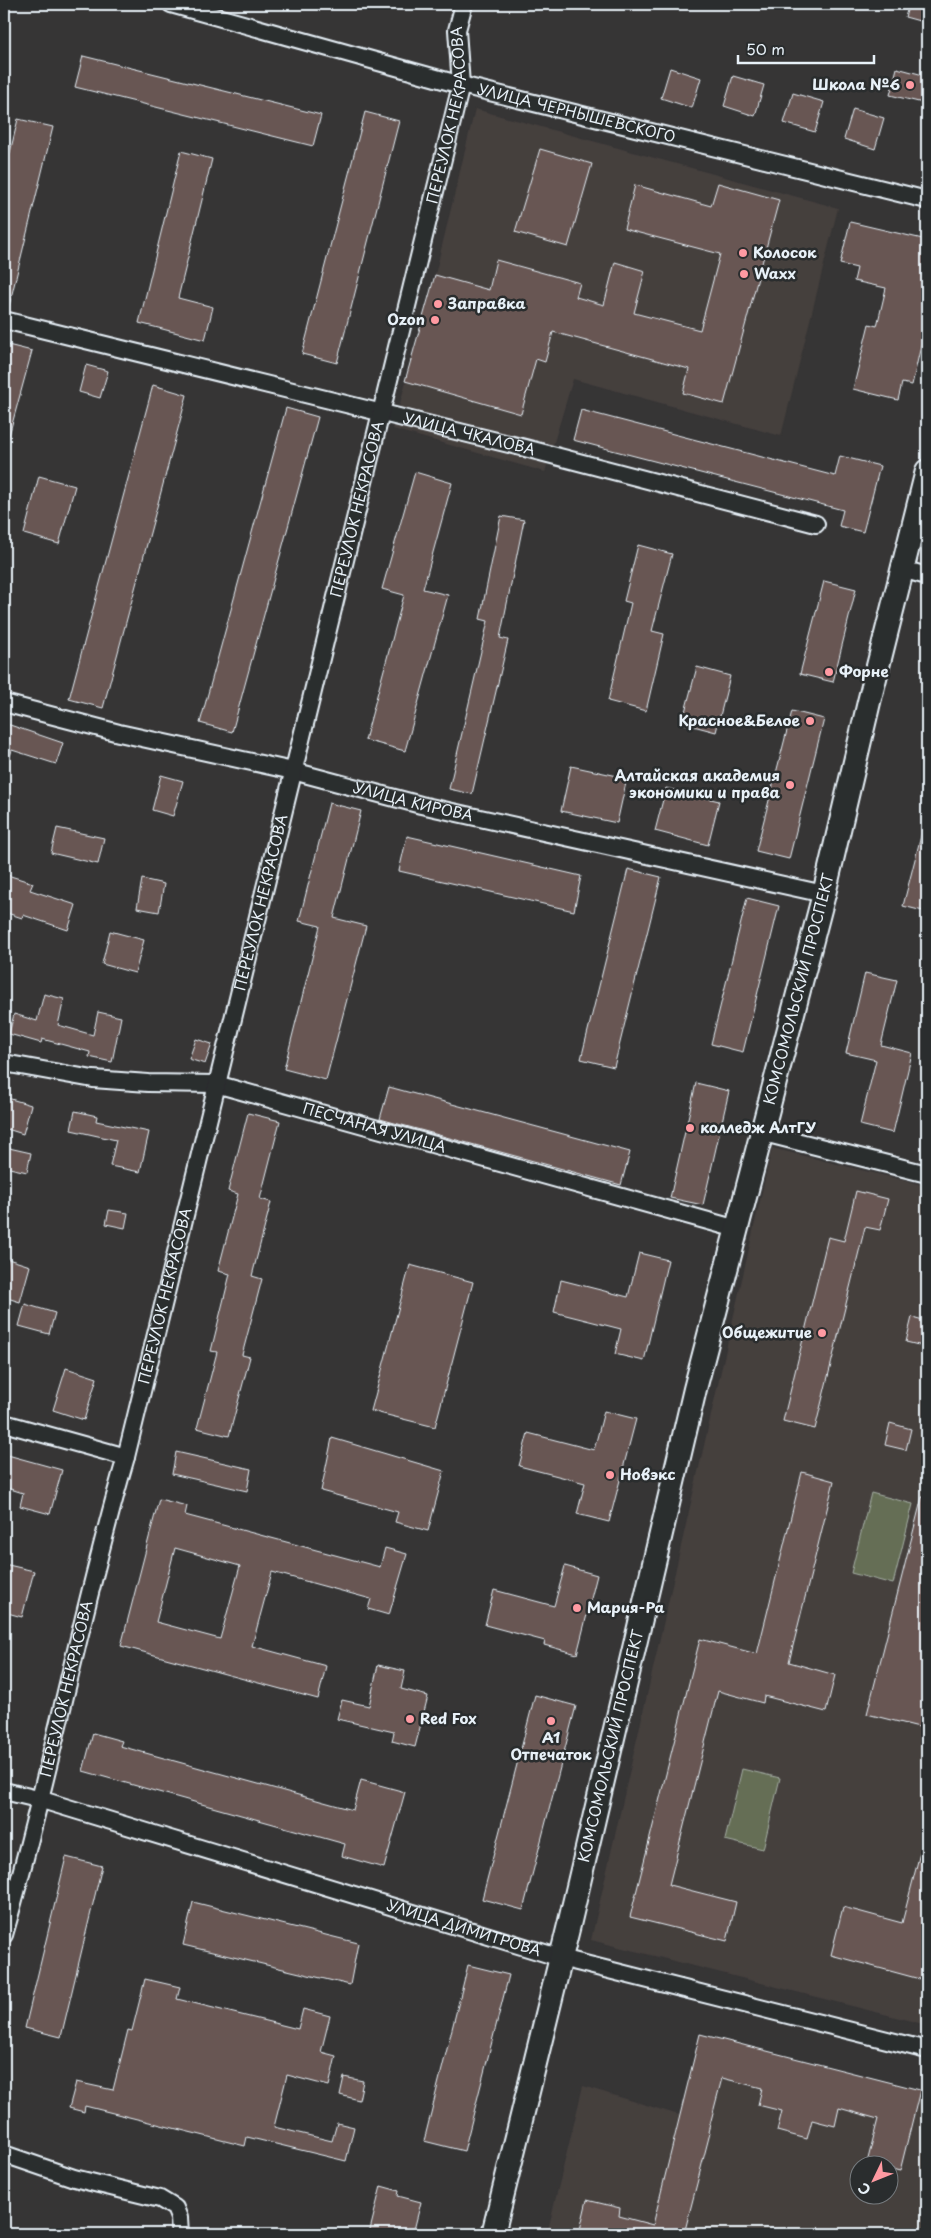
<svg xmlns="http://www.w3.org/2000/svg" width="931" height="2238" font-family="'Playpen Sans',sans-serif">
	<rect width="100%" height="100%" fill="#363535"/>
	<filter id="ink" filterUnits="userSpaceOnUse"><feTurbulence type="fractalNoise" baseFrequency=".02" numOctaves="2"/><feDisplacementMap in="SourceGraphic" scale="10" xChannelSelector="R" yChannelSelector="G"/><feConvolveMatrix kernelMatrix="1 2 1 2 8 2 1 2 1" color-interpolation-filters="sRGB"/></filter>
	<g filter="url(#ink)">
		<path fill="#453f3e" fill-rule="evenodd" d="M475 109 838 208 781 436 573 379 545 472 393 429 435 275Z
			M772 1148 927 1186V2025L591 1940Z
			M700 2034 927 2092V2234H547L583 2086 679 2115ZM858 2166H888V2196H858Z"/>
		<path fill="#656e54" stroke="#a6b0a6" d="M871 1493 913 1504 893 1584 851 1573Z
			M742 1769 780 1778 763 1849 725 1840Z"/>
		<path fill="#685652" stroke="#e8f1f8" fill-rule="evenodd" d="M909 4H927V23L905 17Z
			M83 56 321 115 313 146 75 87Z
			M670 68 701 78 692 108 661 98Z
			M897 68 927 76V104L890 95Z
			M733 76 764 85 755 116 724 106Z
			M793 93 824 102 815 132 784 123Z
			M853 109 884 118 875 149 844 139Z
			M365 112 399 121 337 363 302 354Z
			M18 119 53 127 9 306 4 305V178Z
			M540 149 592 164 568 247 515 232Z
			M181 151 212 159 178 298 213 307 205 340 139 323Z
			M718 183 779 200 724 404 683 393 689 369 553 332 545 362 536 359 521 414 405 381 435 275 489 290 496 260 580 283 576 297 604 305 615 262 645 271 634 313 700 330 720 254 624 229 635 185 711 206Z
			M850 222 927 240V319L912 385 902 383 898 400 853 389 869 324 877 326 886 288 854 281 857 268 840 264Z
			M4 344 32 351 8 439H4Z
			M86 365 108 371 100 398 79 392Z
			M153 385 187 395 103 708 69 699Z
			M286 408 318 417 232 732 200 723Z
			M581 410 835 476 840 456 880 466 863 532 839 526 843 510 573 440Z
			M415 472 452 483 423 589 448 595 405 751 365 740 404 595 382 589Z
			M39 476 75 486 59 544 24 534Z
			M501 516 524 520 500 638 508 640 472 794 449 789 488 621 480 619Z
			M638 545 672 554 652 631 664 634 646 711 608 701 631 603 624 601Z
			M824 581 856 589 833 682 800 674Z
			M697 667 730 676 716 732 682 723Z
			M792 711 824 719 789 859 756 851Z
			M4 723 63 743 56 764 12 750 7 766H4Z
			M571 766 627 778 617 823 561 811Z
			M161 775 183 781 173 816 152 810Z
			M666 788 719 801 708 845 655 831Z
			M329 803 361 811 334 918 366 926 326 1080 284 1069 320 926 299 921Z
			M57 828 104 838 98 864 51 853Z
			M922 832 927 833V912L903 906Z
			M407 836 581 876 574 911 399 871Z
			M628 869 661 877 614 1067 581 1059Z
			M4 874 33 883 30 890 76 905 68 930 23 915 22 918 4 912Z
			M142 879 164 884 159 912 137 908Z
			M747 898 779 906 743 1052 711 1044Z
			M110 931 144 940 135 973 102 964Z
			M865 973 897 980 881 1045 912 1053 893 1133 860 1125 876 1060 846 1053Z
			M44 994 64 999 58 1025 93 1035 98 1012 121 1017 112 1062 89 1057 90 1052 42 1039 41 1043 9 1034 14 1014 37 1021Z
			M196 1039 212 1044 205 1064 189 1059Z
			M696 1083 729 1091 703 1205 670 1198Z
			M389 1087 630 1152 621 1185 380 1119Z
			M4 1097 31 1105 23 1134 4 1128Z
			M75 1111 97 1116 96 1121 149 1132 140 1172 110 1166 116 1140 71 1130Z
			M248 1113 280 1121 260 1199 271 1202 252 1276 262 1279 242 1355 250 1357 229 1436 197 1428 217 1352 211 1351 230 1274 218 1271 238 1194 228 1191Z
			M9 1148 31 1153 27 1172 5 1167Z
			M856 1191 888 1199 880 1230 865 1227 815 1429 783 1421 828 1237 844 1241Z
			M109 1210 128 1213 125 1228 106 1224Z
			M639 1253 668 1260 644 1361 615 1354 621 1329 554 1312 561 1280 628 1297Z
			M8 1259 30 1266 20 1302 4 1297V1273Z
			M410 1265 473 1282 435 1427 371 1411Z
			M25 1304 55 1313 49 1334 19 1326Z
			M912 1317 927 1321V1347L906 1342Z
			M66 1368 97 1378 84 1420 53 1410Z
			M604 1411 636 1419 609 1522 577 1514 585 1483 519 1466 528 1433 594 1450Z
			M890 1423 911 1429 906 1450 885 1445Z
			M332 1438 444 1471 428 1531 395 1522 398 1512 321 1491Z
			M176 1452 251 1469 247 1491 172 1474Z
			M4 1454 62 1470 50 1514 20 1506 23 1493 4 1487Z
			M802 1472 834 1481 789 1662 835 1675 826 1712 764 1696 763 1703 718 1691 669 1885 736 1902 727 1941 630 1917 700 1639 757 1654Z
			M922 1497H927V1729L867 1714Z
			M159 1499 187 1506 185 1515 380 1567 385 1548 407 1554 389 1615 368 1609 371 1599 272 1572 252 1646 326 1666 318 1699 121 1646ZM175 1548 240 1566 220 1639 156 1622Z
			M4 1564 34 1571 22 1617 4 1612Z
			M565 1566 597 1575 577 1654 544 1645 545 1641 485 1625 494 1590 554 1606Z
			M378 1665 405 1671 401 1689 428 1696 415 1747 392 1741 394 1732 337 1719 342 1700 369 1706Z
			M535 1695 576 1706 523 1910 482 1899Z
			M93 1733 122 1741 120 1746 353 1810 361 1780 405 1792 384 1868 342 1856 345 1844 83 1771Z
			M922 1845 927 1846V1981L831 1955 843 1907 902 1923Z
			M66 1857 102 1866 61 2037 25 2028Z
			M193 1902 358 1943 350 1985 183 1945Z
			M468 1965 509 1975 464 2151 424 2141Z
			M145 1979 180 1987 177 1999 298 2029 303 2009 330 2016 321 2052 336 2056 329 2086 287 2075 274 2127 332 2141 337 2123 354 2127 346 2161 247 2137 245 2146 85 2106 84 2112 69 2108 76 2082 113 2090 128 2030 132 2031Z
			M700 2034 920 2090 900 2171 888 2168V2166L867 2163 878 2119 839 2108 835 2126 812 2120 807 2139 777 2131 782 2111 758 2105 762 2088 722 2078 708 2132 710 2133 684 2234H579L587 2200 620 2208 619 2216 653 2225Z
			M344 2077 363 2081 359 2100 340 2095Z
			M381 2186 399 2191 398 2196 421 2202 413 2234H369Z"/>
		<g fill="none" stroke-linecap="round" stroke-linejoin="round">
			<g stroke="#e8f1f8" stroke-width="20">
				<g id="minor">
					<path id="s1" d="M171 4 461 85 927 200"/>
					<path id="s2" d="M4 320 525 448 816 524"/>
					<path d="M902 569 927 576"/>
					<path id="s3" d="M4 703 119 733 293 771 421 805 824 894"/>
					<path id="s4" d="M4 1063 93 1079 148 1083 216 1084 737 1229"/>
					<path d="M760 1132 927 1174"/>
					<path d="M4 1423 126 1457"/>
					<path id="s5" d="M4 1791 42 1800 561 1958 927 2050"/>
					<path id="s6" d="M4 1935C50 1777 80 1615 126 1457L461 85 457 30 464 4"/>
					<path d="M4 2154 74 2178 160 2199 175 2208 179 2218 180 2234"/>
				</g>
			</g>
			<g stroke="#e8f1f8" stroke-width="26">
				<g id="secondary">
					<path id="s7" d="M493 2234 569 1925 695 1389 824 894 869 702 927 471"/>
				</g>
			</g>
			<use href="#minor" stroke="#2a2d2e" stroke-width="16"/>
			<use href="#secondary" stroke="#2a2d2e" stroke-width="22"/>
		</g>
	</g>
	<g fill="#ff9aa2" stroke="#2a2d2e" stroke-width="2">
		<circle cx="910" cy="85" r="5"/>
		<circle cx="743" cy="253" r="5"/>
		<circle cx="744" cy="274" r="5"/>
		<circle cx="438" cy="304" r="5"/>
		<circle cx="435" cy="320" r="5"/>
		<circle cx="829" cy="672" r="5"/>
		<circle cx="810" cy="721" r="5"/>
		<circle cx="790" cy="785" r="5"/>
		<circle cx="690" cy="1128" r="5"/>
		<circle cx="822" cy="1333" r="5"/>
		<circle cx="610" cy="1475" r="5"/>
		<circle cx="577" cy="1608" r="5"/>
		<circle cx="410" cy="1719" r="5"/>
		<circle cx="551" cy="1721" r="5"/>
	</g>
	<g text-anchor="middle" stroke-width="5" stroke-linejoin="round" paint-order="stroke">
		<g font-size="15" font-weight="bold" fill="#e8f1f8" stroke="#2a2d2e" text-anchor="start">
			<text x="900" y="90" text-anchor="end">Школа №6</text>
			<text x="753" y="258">Колосок</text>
			<text x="754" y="279">Waxx</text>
			<text x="448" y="309">Заправка</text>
			<text x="425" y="325" text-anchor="end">Ozon</text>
			<text x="839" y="677">Форне</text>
			<text x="800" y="726" text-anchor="end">Красное&amp;Белое</text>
			<text x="780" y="781" text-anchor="end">Алтайская академия<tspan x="780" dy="17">экономики и права</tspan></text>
			<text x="700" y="1133">колледж АлтГУ</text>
			<text x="812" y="1338" text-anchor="end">Общежитие</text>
			<text x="620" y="1480">Новэкс</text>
			<text x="587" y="1613">Мария-Ра</text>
			<text x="420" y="1724">Red Fox</text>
			<text x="551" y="1743" text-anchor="middle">А1<tspan x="551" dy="17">Отпечаток</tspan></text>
		</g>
		<g font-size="15" fill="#e8f1f8" stroke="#2a2d2e">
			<text dy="5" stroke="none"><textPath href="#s1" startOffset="420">УЛИЦА ЧЕРНЫШЕВСКОГО</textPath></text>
			<text dy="5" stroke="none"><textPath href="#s6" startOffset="1874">ПЕРЕУЛОК НЕКРАСОВА</textPath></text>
			<text dy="5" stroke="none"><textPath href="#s2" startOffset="479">УЛИЦА ЧКАЛОВА</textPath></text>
			<text dy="5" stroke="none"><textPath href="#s6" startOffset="1469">ПЕРЕУЛОК НЕКРАСОВА</textPath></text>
			<text dy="5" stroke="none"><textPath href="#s3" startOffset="421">УЛИЦА КИРОВА</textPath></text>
			<text dy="5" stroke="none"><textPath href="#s6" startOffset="1064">ПЕРЕУЛОК НЕКРАСОВА</textPath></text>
			<text dy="5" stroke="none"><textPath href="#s7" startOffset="1282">КОМСОМОЛЬСКИЙ ПРОСПЕКТ</textPath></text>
			<text dy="5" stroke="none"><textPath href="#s4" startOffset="378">ПЕСЧАНАЯ УЛИЦА</textPath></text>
			<text dy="5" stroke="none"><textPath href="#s6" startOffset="659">ПЕРЕУЛОК НЕКРАСОВА</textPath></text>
			<text dy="5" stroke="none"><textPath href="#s6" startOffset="254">ПЕРЕУЛОК НЕКРАСОВА</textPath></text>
			<text dy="5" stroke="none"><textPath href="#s7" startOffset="502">КОМСОМОЛЬСКИЙ ПРОСПЕКТ</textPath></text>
			<text dy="5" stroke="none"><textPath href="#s5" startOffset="480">УЛИЦА ДИМИТРОВА</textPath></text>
		</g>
	</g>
	<rect width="931" height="2238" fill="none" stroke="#2a2d2e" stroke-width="20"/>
	<rect x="10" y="10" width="911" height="2218" fill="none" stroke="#e8f1f8" stroke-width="2" filter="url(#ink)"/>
	<g transform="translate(874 2180) rotate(227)"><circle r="24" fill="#2a2d2e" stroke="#767b7f"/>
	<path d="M0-4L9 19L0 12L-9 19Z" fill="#ff9aa2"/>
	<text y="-8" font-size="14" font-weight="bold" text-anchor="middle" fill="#e8f1f8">С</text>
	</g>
	<path d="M738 55v8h136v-8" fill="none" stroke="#e8f1f8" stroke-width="2.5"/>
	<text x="746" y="55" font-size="15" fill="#e8f1f8" stroke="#2a2d2e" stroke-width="4" paint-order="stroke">50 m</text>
</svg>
